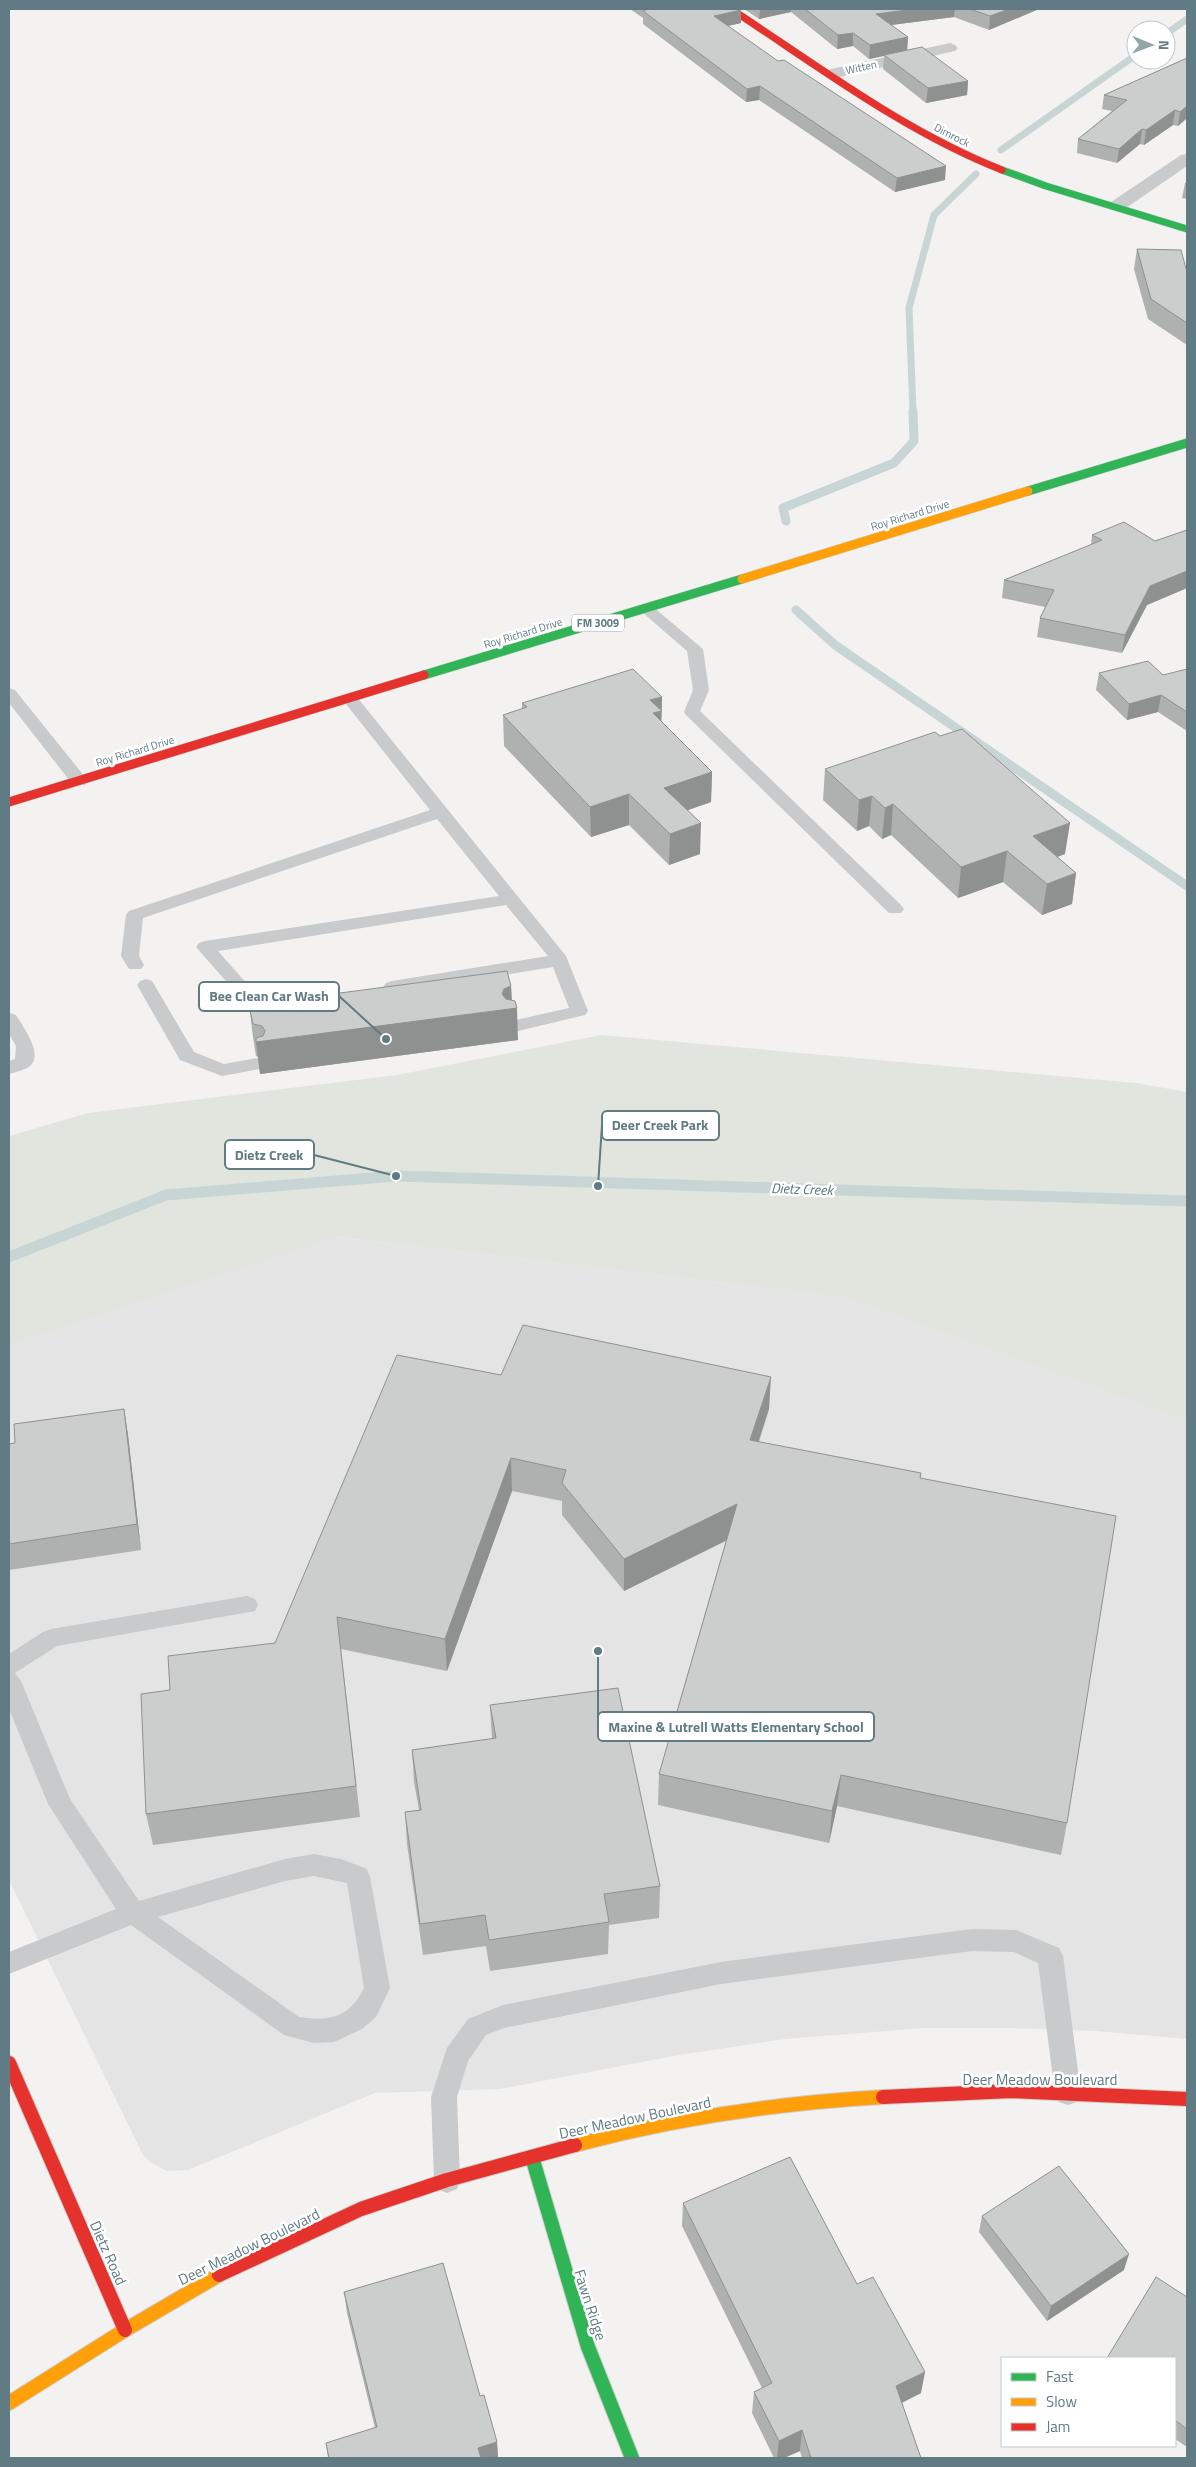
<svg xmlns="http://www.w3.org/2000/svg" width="1196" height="2467" font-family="'Titillium Web',sans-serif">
	<rect width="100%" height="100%" fill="#f3f2f0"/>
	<path fill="#e3e4e3" d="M337 1237 845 1298 1187 1422V2039L1096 2031 1010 2028H925L785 2039 679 2055 500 2089 375 2093 188 2170 167 2171 150 2162 143 2155 9 1880V1346Z"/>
	<path fill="#e2e5dd" d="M601 1035 1136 1083 1187 1092V1422L845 1298 338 1237 9 1346V1136L88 1113 397 1075Z"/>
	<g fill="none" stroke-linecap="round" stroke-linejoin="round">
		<path stroke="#c8d5d5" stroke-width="7" d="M1166 34 1187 19
			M1001 150 1136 55
			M913 412 909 308 934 215 976 174"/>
		<path stroke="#c8d5d5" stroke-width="9" d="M786 521 783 508 894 463 914 441 913 411
			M796 610 835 645 1187 886"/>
		<path stroke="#c8d5d5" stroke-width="11" d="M9 1257 166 1195 396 1176 1187 1201"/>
		<g stroke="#ced0cf" stroke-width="8">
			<path id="fast-far2" d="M1002 170 1046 186 1187 229"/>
		</g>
		<g stroke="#ced0cf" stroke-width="10">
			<path id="fast-far1" d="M1028 491 1187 443
				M424 675 742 579"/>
		</g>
		<g stroke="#ced0cf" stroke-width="16">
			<path id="fast" d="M532 2157 588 2347 632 2458"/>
		</g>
		<g stroke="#ced0cf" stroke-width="10">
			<path id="slow-far1" d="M742 579 1028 491"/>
		</g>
		<g stroke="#ced0cf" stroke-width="16">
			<path id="slow" d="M575 2145C676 2118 778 2103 883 2097
				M9 2403 125 2330 219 2275"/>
		</g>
		<g stroke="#ced0cf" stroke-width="8">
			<path id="jam-far2" d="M731 9C818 66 905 132 1002 170"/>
		</g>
		<g stroke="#ced0cf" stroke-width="10">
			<path id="jam-far1" d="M9 802 424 675"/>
		</g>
		<g stroke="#ced0cf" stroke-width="16">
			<path id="jam" d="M9 2063 125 2330
				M883 2097 1011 2091 1187 2099
				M219 2275 361 2209 447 2180 575 2145"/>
		</g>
		<path fill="#c8cacb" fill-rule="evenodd" d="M647 604 652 606 703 649 709 690 700 711 901 905 904 909 901 913H889L686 715 684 712 693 690 687 651 642 612 639 609Z
			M9 688 15 690 85 777 87 781 85 785H73L9 703Z
			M350 694 356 696 566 956 588 1011 585 1015 514 1032 507 1030 505 1026 507 1022 569 1008 553 967 392 993 386 991 383 987 386 983 392 981 548 956 506 905 218 951 263 1002 279 999 285 1001 288 1005 285 1009 259 1014 253 1012 196 947 199 943 205 941 499 896 437 819 143 918 139 956 144 965 141 969H129L121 956 126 915 129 911 430 810 342 699Z
			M146 979 152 981 194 1052 224 1064 258 1058 265 1060 267 1064 265 1068 222 1076 180 1060 137 985 140 981Z
			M9 1013 16 1015C22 1025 43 1053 31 1065 26 1070 16 1072 9 1074V1061L15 1059 16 1046 9 1034Z
			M247 1596 255 1599 258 1605 255 1611 57 1646 15 1673 21 1681 70 1799 139 1901 285 1859 314 1854 341 1859 367 1869 370 1877 390 1988 376 2017 362 2029 334 2042 314 2043 284 2035 131 1925 9 1974V1952L116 1909 48 1804 9 1709V1654L43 1632 51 1629ZM314 1876 347 1883 364 1988C350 2017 330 2022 299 2017L158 1917 285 1881Z
			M972 1929 1016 1930 1059 1948 1063 1956 1081 2093 1077 2102 1068 2105 1059 2102 1055 2093 1038 1963 1014 1952 972 1951 721 1984 504 2028 486 2035 468 2061 457 2097 460 2180 457 2189 447 2193 437 2189 434 2180 431 2097 447 2048 468 2019 503 2005 721 1962Z"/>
		<path fill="#c8cacb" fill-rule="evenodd" d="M950 43 955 45 958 48 955 51 831 79 823 74 831 69Z
			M1187 154V166L1123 210H1111L1108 206 1111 202 1181 155Z"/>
		<use href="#fast-far2" stroke="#30b455" stroke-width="7"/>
		<use href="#fast-far1" stroke="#30b455" stroke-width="9"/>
		<use href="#fast" stroke="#30b455" stroke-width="14"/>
		<use href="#slow-far1" stroke="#ff9f0a" stroke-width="9"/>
		<use href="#slow" stroke="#ff9f0a" stroke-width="14"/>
		<use href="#jam-far2" stroke="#e5322d" stroke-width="7"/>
		<use href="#jam-far1" stroke="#e5322d" stroke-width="9"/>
		<use href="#jam" stroke="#e5322d" stroke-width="14"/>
	</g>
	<path fill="#afb1b0" d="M630 9H740L741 10V23L728 26 945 180 895 192 759 100 746 102 643 24V18Z
		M744 9H1039L989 30 954 17 891 25 908 37 907 50 968 81 967 95 926 103 883 69 884 56 869 59 853 46 837 49 791 12 759 19Z
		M1187 58V118L1178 126 1173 125 1144 145 1140 144 1117 163 1077 153 1078 139 1112 111 1102 109 1104 95Z
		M1187 181V199L1182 198 1185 183Z
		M1137 249 1187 272V345L1148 319 1134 269Z
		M1187 530V588L1147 605 1122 653 1037 637 1040 618 1045 607 1002 598 1004 580 1091 545 1092 535 1155 541Z
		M1187 669V731L1158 712 1127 720 1096 690 1099 673 1163 675Z
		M662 697 661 722 712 772 711 802 687 810 700 854 669 865 629 825 591 837 504 746 503 715 522 709V703Z
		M825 769 1065 854 1057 857 1076 873 1072 904 1042 915 1003 882 958 898 891 835 882 839 869 826 857 831 823 800Z
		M511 986 512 1000 518 1040 260 1074 258 1057 256 1056 253 1037 249 1005Z
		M501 1375 769 1409 759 1442 920 1479 1067 1823 1061 1855 837 1806 829 1843 658 1805 659 1774 726 1541 624 1591 562 1515V1501L512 1491 447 1671 341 1649 360 1817 153 1845 146 1814 170 1690 275 1643Z
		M124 1409 128 1435 141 1550 9 1570V1444L15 1443Z
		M490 1705 660 1886 659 1918 609 1925 608 1954 490 1971 486 1946 423 1955 407 1844 405 1812 419 1810 414 1782 412 1750 492 1739Z
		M683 2203 857 2284 921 2393 902 2403 921 2458H802L800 2451 784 2458H774L752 2413 754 2392 762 2388 682 2226Z
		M982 2216 1124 2270 1047 2321 979 2232Z
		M344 2292 480 2396 497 2442 498 2458H328L326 2443 375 2428 347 2313Z
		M1187 2297V2447L1175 2439V2358Z"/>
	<path fill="#8f9090" d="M760 9H791V12L759 19Z
		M915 9H955L954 17 875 27 876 14Z
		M1009 9H1039L989 30 990 16Z
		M741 10V23L713 29 714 16Z
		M853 33V46L837 49 838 35Z
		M908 37 907 51 869 59 870 45Z
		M968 81 967 95 926 103 928 88Z
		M760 86 759 100 746 102 747 89Z
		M1187 106V118L1178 126 1180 112Z
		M1175 110 1173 125 1144 145 1146 130Z
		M1142 129 1140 144 1117 163 1119 149Z
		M946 166 945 180 895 192 897 178Z
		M1187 571V588L1147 605 1122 653 1125 635 1150 586Z
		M1161 695 1158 712 1127 720 1129 704Z
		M662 697 661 741 653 744 650 700Z
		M712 772 711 802 663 819 664 788Z
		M629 794V825L591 837 590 807Z
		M872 796 869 826 857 831 859 800Z
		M893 804 891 835 882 839 885 808Z
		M701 823 700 854 669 865 670 834Z
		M1070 823 1065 854 1029 867 1033 836Z
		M1007 851 1003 882 958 898 961 867Z
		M1076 873 1072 904 1042 915 1047 884Z
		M511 986 512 1008H517L518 1040 260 1074 256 1042 502 994 504 989Z
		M771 1377 769 1409 748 1472 750 1440Z
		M124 1409 128 1435 141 1550 137 1524Z
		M511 1458 512 1491 447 1671 445 1639Z
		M737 1504 735 1536 624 1591V1559Z
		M841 1775 837 1806 829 1843 832 1811Z
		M1129 2254 1124 2270 1047 2321 1051 2306Z
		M925 2372 921 2393 893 2407 896 2386Z
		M802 2430 800 2451 784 2458H777L779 2441Z
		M497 2442 498 2458H479L478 2448Z"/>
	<path fill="#cccecd" stroke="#8f9090" d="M648 9H740L741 10 714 16 778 61 784 60 946 166 897 178 760 86 747 89 643 11 649 9Z
		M805 9H915L876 14 908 37 870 45 853 33 838 35Z
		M970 9H1009L990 16Z
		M922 47 968 81 928 88 884 55Z
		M1187 58V106L1180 112 1175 110 1146 130 1142 129 1119 149 1078 139 1127 100 1104 95Z
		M1137 249 1181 250 1187 272V323L1151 299Z
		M1124 522 1155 541 1187 530V571L1150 586 1125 635 1040 618 1054 590 1004 580 1102 540 1092 535Z
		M1148 661 1163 675 1187 669V712L1161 695 1129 704 1099 673Z
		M633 669 662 697 650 700 662 711 653 713 712 772 664 788 701 823 670 834 629 794 590 807 503 715 527 707 522 703Z
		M962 729 1070 823 1033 836 1076 873 1047 884 1007 851 961 867 893 804 885 808 872 796 859 800 825 769 935 732 940 736Z
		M507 971 511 986 504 989 502 994 506 999 515 1001 517 1008 256 1042V1038L263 1036 265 1031 262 1026 253 1024 249 1005Z
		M523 1325 771 1377 750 1440 921 1473 920 1478 1116 1516 1067 1823 841 1775 832 1811 659 1774 737 1504 624 1559 562 1483 566 1470 511 1458 445 1639 337 1617 356 1786 146 1814 141 1694 170 1690 168 1656 275 1643 397 1355 501 1375Z
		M124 1409 137 1524 9 1544V1444L15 1443 14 1424Z
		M618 1688 660 1886 604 1894 609 1922 489 1940 485 1915 420 1924 405 1812 421 1810 412 1750 496 1738 490 1705Z
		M790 2157 857 2284 873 2277 925 2372 896 2386 921 2458H811L802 2430 779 2441 754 2392 772 2383 683 2203Z
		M1059 2166 1129 2254 1051 2306 982 2216Z
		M443 2263 480 2396 484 2395 497 2442 478 2448 481 2458H329L326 2443 377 2427 344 2292Z
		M1156 2277 1187 2297V2429L1175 2420V2358H1107Z"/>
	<g text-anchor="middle" stroke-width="5" stroke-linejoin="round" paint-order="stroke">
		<g font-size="11" fill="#607b84" stroke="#fff">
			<text transform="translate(861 67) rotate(-12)" y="4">Witten</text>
			<text transform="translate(952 135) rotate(27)" y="4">Dimrock</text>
			<text transform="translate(910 515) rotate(-17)" y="4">Roy Richard Drive</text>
			<text transform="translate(523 633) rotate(-17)" y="4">Roy Richard Drive</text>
			<text transform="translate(135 751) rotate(-17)" y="4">Roy Richard Drive</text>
		</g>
		<rect fill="#fff" stroke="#90a3a9" stroke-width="1" x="572" y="614.5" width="52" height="17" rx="4"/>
		<g font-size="11" font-weight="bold" fill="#607b84">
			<text x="598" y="627">FM 3009</text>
		</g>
		<g font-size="14" font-style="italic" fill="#57787b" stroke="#fff">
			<text transform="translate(802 1189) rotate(2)" y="5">Dietz Creek</text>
		</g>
		<g font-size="15" fill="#607b84" stroke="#fff">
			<text x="1040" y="2085">Deer Meadow Boulevard</text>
			<text transform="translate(635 2118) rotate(-12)" y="5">Deer Meadow Boulevard</text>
			<text transform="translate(249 2247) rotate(-26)" y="5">Deer Meadow Boulevard</text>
			<text transform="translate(108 2253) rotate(66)" y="5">Dietz Road</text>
			<text transform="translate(590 2305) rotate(72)" y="5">Fawn Ridge</text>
		</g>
	</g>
	<path fill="none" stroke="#607b84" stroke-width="2" d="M386 1039L339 996M598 1186L602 1125M396 1176L314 1155M598 1651L598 1727"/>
	<g fill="#607b84" stroke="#fff" stroke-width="2">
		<circle cx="386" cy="1039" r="5"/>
		<circle cx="598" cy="1186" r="5"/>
		<circle cx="396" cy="1176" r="5"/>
		<circle cx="598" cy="1651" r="5"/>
	</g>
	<g fill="#fff" stroke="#607b84" stroke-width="2">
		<rect x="199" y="982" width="140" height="29" rx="5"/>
		<rect x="602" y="1111" width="117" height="29" rx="5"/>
		<rect x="225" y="1140" width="89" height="29" rx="5"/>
		<rect x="598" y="1712" width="276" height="29" rx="5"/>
	</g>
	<g font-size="14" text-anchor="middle" font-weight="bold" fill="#607b84">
		<text x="269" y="1001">Bee Clean Car Wash</text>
		<text x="660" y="1130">Deer Creek Park</text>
		<text x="269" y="1160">Dietz Creek</text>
		<text x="736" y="1732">Maxine &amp; Lutrell Watts Elementary School</text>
	</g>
	<rect width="1196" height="2467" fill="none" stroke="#607b84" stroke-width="20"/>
	<rect x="1001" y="2357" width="175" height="90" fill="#ffffff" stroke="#bfcace"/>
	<rect x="1011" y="2373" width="25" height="8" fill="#30b455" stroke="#bfcace"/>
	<text x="1046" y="2382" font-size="15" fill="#607b84">Fast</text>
	<rect x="1011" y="2398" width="25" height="8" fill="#ff9f0a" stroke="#bfcace"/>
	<text x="1046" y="2407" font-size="15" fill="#607b84">Slow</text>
	<rect x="1011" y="2423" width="25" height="8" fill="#e5322d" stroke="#bfcace"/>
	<text x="1046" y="2432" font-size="15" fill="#607b84">Jam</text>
	<g transform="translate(1151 45) rotate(91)"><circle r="24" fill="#ffffff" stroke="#bfcace"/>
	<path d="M0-4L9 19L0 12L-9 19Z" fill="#93a5aa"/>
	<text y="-8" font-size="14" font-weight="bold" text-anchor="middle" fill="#607b84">N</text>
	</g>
</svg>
